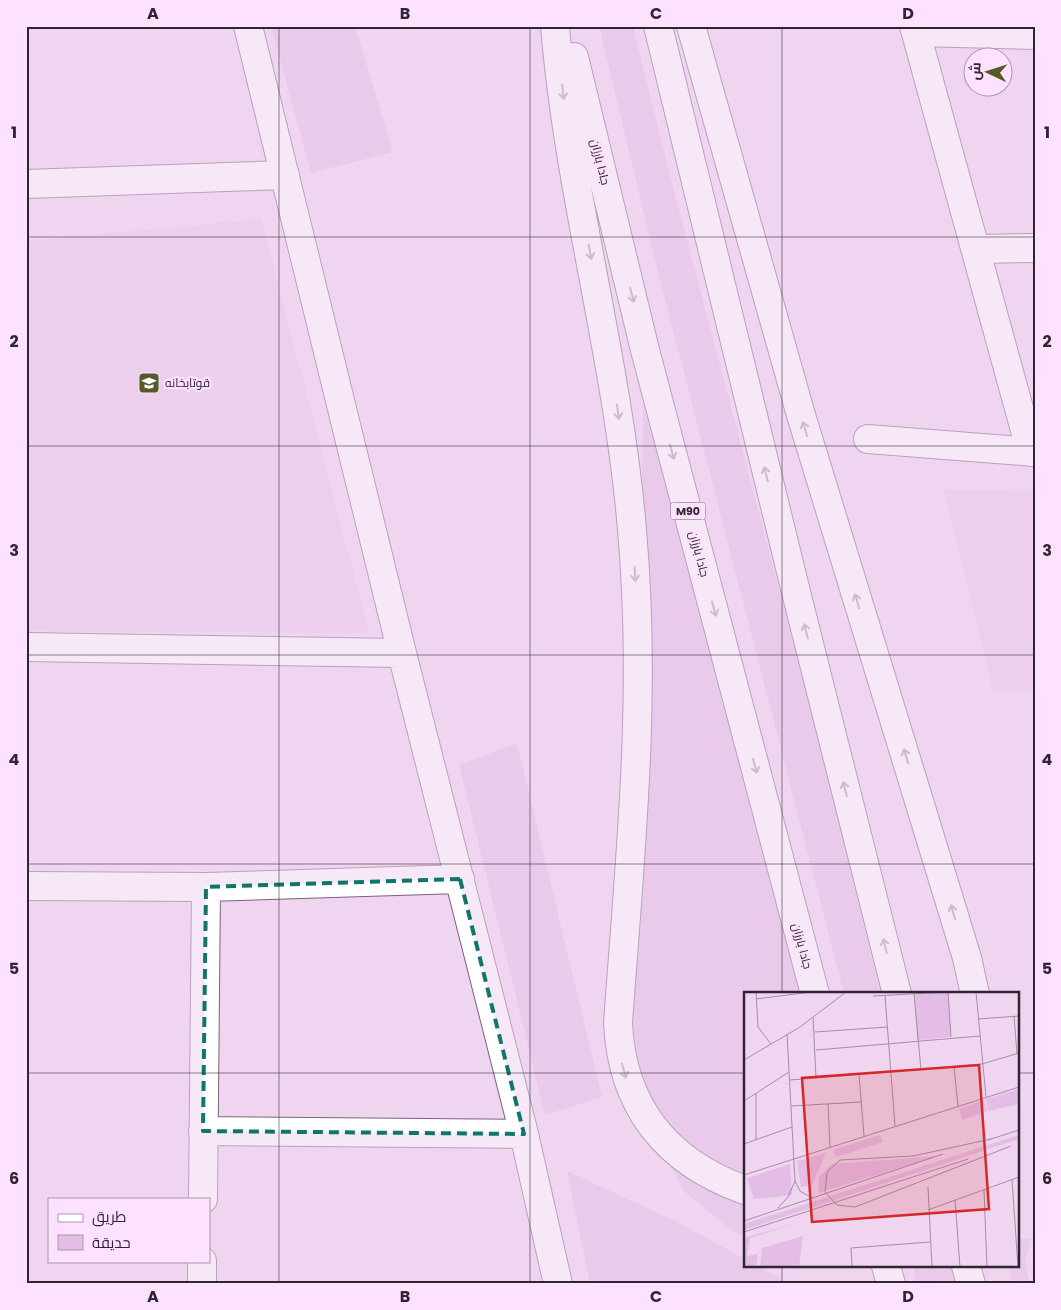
<svg xmlns="http://www.w3.org/2000/svg" width="1061" height="1310" font-family="Poppins,Cairo,sans-serif">
	<rect width="100%" height="100%" fill="#efd5f0"/>
	<path fill="#e6c8e8" d="M261 219 369 633 26 631 28 241Z
		M944 489 1035 490V691H993Z"/>
	<path fill="#e3bde5" d="M271 26H355L393 152 311 173Z
		M599 26H633L669 172 886 994H844L657 268Z
		M645 350 815 994H745V1236L735 1233 685 1192 650 1129 629 1001Z
		M517 743 602 1097 545 1115 459 765Z
		M567 1171 675 1221 745 1259V1266H758L789 1284H590Z
		M1017 1238 1031 1239 1025 1262 1030 1284H1013L1008 1266H1017Z
		M913 1266H956L960 1284H917Z"/>
	<g fill="none" stroke-linecap="round" stroke-linejoin="round">
		<g stroke="#7a637b" stroke-width="30">
			<path id="minor" d="M248 26 402 653 524 1134 558 1284
				M914 26 1031 452
				M916 32 1035 35
				M26 184 285 175
				M976 249 1035 248
				M868 439 1035 452
				M26 647 402 653
				M26 886 206 887 460 879
				M203 1131 524 1134
				M203 1199 206 887
				M202 1284V1261"/>
		</g>
		<g stroke="#7a637b" stroke-width="30">
			<path id="highway" d="M555 26C569 196 618 360 632 530 647 697 630 857 618 1023 622 1107 666 1162 745 1190
				M658 26 795 588 897 994
				M691 26 801 415 967 958 975 994
				M574 57 645 350 815 994
				M886 1266 891 1284
				M966 1266 971 1284"/>
		</g>
		<use href="#minor" stroke="#fff" stroke-width="28"/>
		<use href="#highway" stroke="#fff" stroke-width="28"/>
	</g>
	<defs><path id="oneway-shaft" d="M-6 0H5M1.5-3L5.5 0L1.5 3" fill="none" stroke-width="1.6" stroke-linecap="round" stroke-linejoin="round" transform="scale(1.25)"/></defs>
	<g stroke="#a29da2">
		<use href="#oneway-shaft" transform="translate(563 92) rotate(83)"/>
		<use href="#oneway-shaft" transform="translate(590 252) rotate(79)"/>
		<use href="#oneway-shaft" transform="translate(632 295) rotate(76)"/>
		<use href="#oneway-shaft" transform="translate(618 412) rotate(82)"/>
		<use href="#oneway-shaft" transform="translate(805 429) rotate(-107)"/>
		<use href="#oneway-shaft" transform="translate(672 452) rotate(75)"/>
		<use href="#oneway-shaft" transform="translate(766 474) rotate(-104)"/>
		<use href="#oneway-shaft" transform="translate(635 574) rotate(87)"/>
		<use href="#oneway-shaft" transform="translate(857 601) rotate(-107)"/>
		<use href="#oneway-shaft" transform="translate(714 609) rotate(75)"/>
		<use href="#oneway-shaft" transform="translate(806 631) rotate(-104)"/>
		<use href="#oneway-shaft" transform="translate(906 756) rotate(-107)"/>
		<use href="#oneway-shaft" transform="translate(755 766) rotate(75)"/>
		<use href="#oneway-shaft" transform="translate(845 789) rotate(-104)"/>
		<use href="#oneway-shaft" transform="translate(953 912) rotate(-107)"/>
		<use href="#oneway-shaft" transform="translate(885 946) rotate(-104)"/>
		<use href="#oneway-shaft" transform="translate(624 1071) rotate(74)"/>
	</g>
	<path d="M0 0H1061V1310H0ZM460 879 524 1134 203 1131 206 887Z" fill="#efd5f0" fill-opacity=".55" fill-rule="evenodd"/>
	<path fill="none" stroke="#0f766e" stroke-width="4" stroke-dasharray="10 6" stroke-linejoin="round" d="M460 879 524 1134 203 1131 206 887Z"/>
	<path fill="none" stroke="#302631" stroke-width="1" stroke-opacity="0.55" d="M279 26V1284M530 26V1284M782 26V994M26 237H1035M26 446H1035M26 655H1035M26 864H1035M26 1073H745M1017 1073H1035M782 1266V1284"/>
	<defs>
		<g id="school-square" transform="scale(1.125)"><rect x="-9" y="-9" width="18" height="18" rx="4" fill="#555a28" stroke="#fce2fe"/><path d="M0-5L7-2L0 1L-7-2ZM-4 1L0 2.5L4 1V4Q0 6-4 4Z" fill="#fff"/></g>
	</defs>
	<g fill-rule="evenodd">
		<use href="#school-square" x="149" y="383"/>
	</g>
	<g text-anchor="middle" stroke-width="4.5" stroke-linejoin="round" paint-order="stroke">
		<rect fill="#fce2fe" stroke="#6d5e6e" stroke-width="1" x="670.5" y="502.5" width="35" height="17" rx="4"/>
		<g font-size="11" font-weight="bold" fill="#302631">
			<text x="688" y="515">M90</text>
		</g>
		<g font-size="12" fill="#302631" stroke="#fce2fe">
			<text transform="translate(600 162) rotate(76)" y="4">جادا بارزان</text>
			<text transform="translate(699 554) rotate(75)" y="4">جادا بارزان</text>
			<text transform="translate(802 946) rotate(75)" y="4">جادا بارزان</text>
		</g>
		<g font-size="12" fill="#302631" stroke="#fce2fe" text-anchor="start">
			<text x="165" y="387">قوتابخانه</text>
		</g>
	</g>
	<g transform="translate(744 992)">
		<rect width="275" height="275" fill="#efd5f0"/>
		<path d="M204 0 207 45 173 48 170 2ZM275 97V112L244 119 242 107ZM240 108 243 119 218 128 215 117ZM136 143 139 150 92 165 89 158ZM275 143V147L0 238V232ZM82 161 68 193 57 195 53 169ZM194 164 74 201 75 185 88 172ZM46 172 48 203 10 207 3 186ZM53 231 6 246 3 264 14 262 12 275H0V246ZM59 244 55 275H16L18 256Z" fill="#e3bde5"/>
		<path fill="none" stroke="#a38fa4" stroke-width="1" d="M12 0 14 35 27 52M204 0 207 45M232 0 242 105M170 2 177 78M129 4 202 0M141 4 151 134M12 7 67 0M270 24 273 62M69 25 72 86M234 27 275 24M71 40 144 35M43 42 51 189 56 199 68 206M72 58 236 44M0 68 56 35 102 0M210 75 214 114M115 83 120 144M46 88 238 72 275 61M12 101V148M0 109 45 80M84 112 86 155M47 114 117 110M247 147 169 164 96 168 83 180 81 200 93 213 111 215 267 154M244 148 275 138M0 152 48 135M0 183 275 95M268 188 274 275M184 195 188 275M240 198 243 275M211 208 216 275M34 216 44 205 51 189M184 218 275 185M0 229 199 162M0 240 224 167M108 275 107 256 186 250"/>
		<path fill="#d62828" fill-opacity="0.15" stroke="#d62828" stroke-width="2.5" d="M235 73 245 217 68 230 58 86Z"/>
		<rect width="275" height="275" fill="none" stroke="#302631" stroke-width="2.5"/>
	</g>
	<rect width="1061" height="1310" fill="none" stroke="#fce2fe" stroke-width="55"/>
	<rect x="48" y="1198" width="162" height="65" fill="#fce2fe" stroke="#aa97ac"/>
	<rect x="58" y="1214" width="25" height="8" fill="#ffffff" stroke="#aa97ac"/>
	<text x="92" y="1222" font-size="15" fill="#302631">طريق</text>
	<rect x="58" y="1235" width="25" height="15" fill="#e3bde5" stroke="#aa97ac"/>
	<text x="92" y="1248" font-size="15" fill="#302631">حديقة</text>
	<g transform="translate(988 72) rotate(274)"><circle r="24" fill="#fce2fe" stroke="#aa97ac"/>
	<path d="M0-4L9 19L0 12L-9 19Z" fill="#555a28"/>
	<text y="-8" font-size="14" font-weight="bold" text-anchor="middle" fill="#302631">ش</text>
	</g>
	<rect x="28" y="28" width="1006" height="1254" fill="none" stroke="#302631" stroke-width="2"/>
	<g font-size="16" text-anchor="middle" font-weight="bold" fill="#302631">
		<text x="153" y="19">A</text>
		<text x="405" y="19">B</text>
		<text x="656" y="19">C</text>
		<text x="908" y="19">D</text>
		<text x="14" y="138">1</text>
		<text x="1047" y="138">1</text>
		<text x="14" y="347">2</text>
		<text x="1047" y="347">2</text>
		<text x="14" y="556">3</text>
		<text x="1047" y="556">3</text>
		<text x="14" y="765">4</text>
		<text x="1047" y="765">4</text>
		<text x="14" y="974">5</text>
		<text x="1047" y="974">5</text>
		<text x="14" y="1184">6</text>
		<text x="1047" y="1184">6</text>
		<text x="153" y="1302">A</text>
		<text x="405" y="1302">B</text>
		<text x="656" y="1302">C</text>
		<text x="908" y="1302">D</text>
	</g>
</svg>
